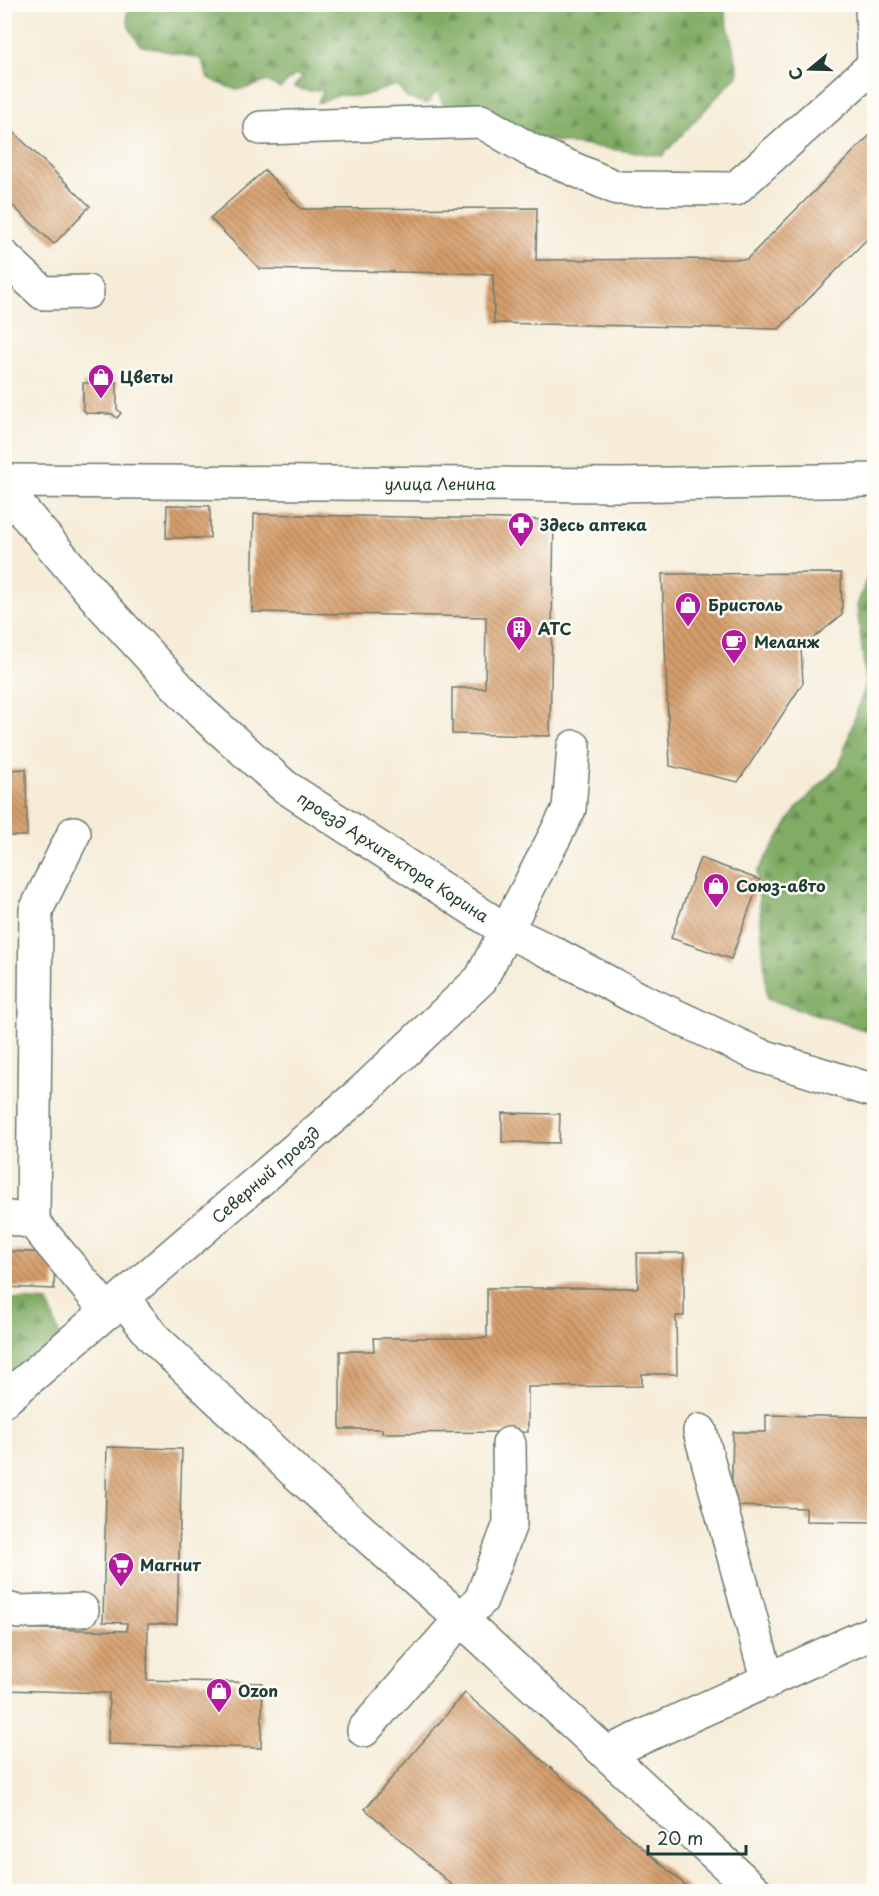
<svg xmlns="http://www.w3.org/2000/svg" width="879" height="1896" font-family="'Playpen Sans',sans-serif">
	<defs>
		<pattern id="forest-firs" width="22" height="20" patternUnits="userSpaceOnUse" patternTransform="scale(1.5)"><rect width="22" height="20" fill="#80ac63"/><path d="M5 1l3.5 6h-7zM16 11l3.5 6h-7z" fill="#688d52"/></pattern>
		<pattern id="building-back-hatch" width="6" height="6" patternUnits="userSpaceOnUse" patternTransform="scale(1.5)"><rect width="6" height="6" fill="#d59d6b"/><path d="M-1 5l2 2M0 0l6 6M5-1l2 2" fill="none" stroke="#ac8159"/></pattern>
	</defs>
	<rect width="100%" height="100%" fill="#fdfcf7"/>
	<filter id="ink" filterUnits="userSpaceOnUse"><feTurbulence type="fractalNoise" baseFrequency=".0167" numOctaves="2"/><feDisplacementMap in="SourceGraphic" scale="12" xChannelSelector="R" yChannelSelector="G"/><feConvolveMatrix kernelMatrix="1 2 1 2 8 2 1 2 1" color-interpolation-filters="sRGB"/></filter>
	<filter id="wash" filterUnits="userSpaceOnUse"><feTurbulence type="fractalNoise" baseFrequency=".008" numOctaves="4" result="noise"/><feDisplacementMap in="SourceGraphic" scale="24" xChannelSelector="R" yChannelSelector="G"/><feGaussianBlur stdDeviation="1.35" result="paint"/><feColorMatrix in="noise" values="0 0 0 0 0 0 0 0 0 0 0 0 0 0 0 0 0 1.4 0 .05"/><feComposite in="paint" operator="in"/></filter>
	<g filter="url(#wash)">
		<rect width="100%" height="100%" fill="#f6ecd8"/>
		<path fill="url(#forest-firs)" stroke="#50744c" stroke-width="1.5" d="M134 4 723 5 739 73 662 156 551 141 444 107 437 91 427 104 407 98 397 85 362 96 338 95 318 103 323 90 308 91 294 87 303 76 295 75 280 88 267 81C239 93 235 91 208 78L201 59 140 45 129 27 127 14Z
			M874 557V1033L767 999 757 872 797 808 839 766 866 683 857 606Z
			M5 1299 48 1302 60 1337 5 1380Z"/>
		<g id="blocks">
			<path fill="url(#building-back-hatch)" d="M4 123 90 206 54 244 4 198Z
				M874 131V232L779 329 494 323 493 274 260 269 210 218 265 170 301 209 537 208 536 260 747 259Z
				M117 382V409L121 413 117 418 112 414 86 413 83 409V383Z
				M167 505 210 506V538H166Z
				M254 514 554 520 550 736 452 734V688H485L486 617 252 612Z
				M841 573 842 615 801 648 803 683 738 782 670 766 662 574Z
				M26 769 27 836H7L8 890H4V770Z
				M700 858 760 880 731 959 671 938Z
				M502 1113 560 1114 559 1143 502 1142Z
				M4 1251 55 1253 54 1289 4 1287Z
				M637 1253H684V1316H676L677 1374H642V1386L528 1387V1432L382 1433V1429H340V1351H374L373 1338H487V1288H638Z
				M766 1415 874 1417V1522L806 1521V1508L731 1506 733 1432H766Z
				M107 1447 182 1449 177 1624H148L147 1680 263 1683 261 1748 108 1744 109 1693 4 1690V1628L127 1631V1623L103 1622Z
				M465 1693 693 1892H446L452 1885 365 1809Z"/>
		</g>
	</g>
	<g filter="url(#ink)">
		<use href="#blocks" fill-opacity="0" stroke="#6a7a6d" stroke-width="1.5"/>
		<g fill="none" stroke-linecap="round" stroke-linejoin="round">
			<g stroke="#6a7a6d" stroke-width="36">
				<path id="minor" d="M261 128 481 121 530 150 617 188 735 189 874 65 872 4
					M4 257 43 293 87 292
					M4 481 621 485 874 480
					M4 489 105 608 201 712 284 786 505 930 551 952 639 999 759 1055 874 1091
					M74 833 36 910 33 1222 108 1312
					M4 1217 33 1222
					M123 1299 153 1337 295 1472 461 1619 481 1600 510 1524 509 1444
					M4 1400 362 1092 481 979 569 809 574 747
					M700 1431 768 1682
					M4 1608 18 1612 82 1610
					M364 1730 461 1619 756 1892
					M607 1753 874 1632"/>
			</g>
			<use href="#minor" stroke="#fff" stroke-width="33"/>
		</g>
	</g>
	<defs>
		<g id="shop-pin" transform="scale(1.35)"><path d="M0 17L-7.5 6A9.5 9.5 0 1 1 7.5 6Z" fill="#b5179e" stroke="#fdfcf7"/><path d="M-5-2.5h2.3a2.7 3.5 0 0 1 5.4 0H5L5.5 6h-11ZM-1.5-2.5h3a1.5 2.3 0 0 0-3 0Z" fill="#fff"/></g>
		<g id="pharmacy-pin" transform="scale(1.35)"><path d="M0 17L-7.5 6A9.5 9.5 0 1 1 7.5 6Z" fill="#b5179e" stroke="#fdfcf7"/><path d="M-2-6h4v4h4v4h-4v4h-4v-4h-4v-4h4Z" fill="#fff"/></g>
		<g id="building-pin" transform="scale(1.35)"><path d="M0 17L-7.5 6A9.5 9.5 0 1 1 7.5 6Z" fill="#b5179e" stroke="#fdfcf7"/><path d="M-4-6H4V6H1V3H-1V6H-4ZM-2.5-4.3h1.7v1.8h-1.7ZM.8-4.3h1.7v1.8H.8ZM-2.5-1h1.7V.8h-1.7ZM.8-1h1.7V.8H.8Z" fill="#fff"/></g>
		<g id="cafe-pin" transform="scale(1.35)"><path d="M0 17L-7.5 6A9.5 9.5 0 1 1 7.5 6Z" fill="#b5179e" stroke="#fdfcf7"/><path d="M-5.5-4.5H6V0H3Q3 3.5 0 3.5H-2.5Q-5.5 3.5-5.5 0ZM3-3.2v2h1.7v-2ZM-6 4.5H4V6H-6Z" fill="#fff"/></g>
		<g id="supermarket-pin" transform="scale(1.35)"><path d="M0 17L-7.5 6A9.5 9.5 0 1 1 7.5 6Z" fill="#b5179e" stroke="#fdfcf7"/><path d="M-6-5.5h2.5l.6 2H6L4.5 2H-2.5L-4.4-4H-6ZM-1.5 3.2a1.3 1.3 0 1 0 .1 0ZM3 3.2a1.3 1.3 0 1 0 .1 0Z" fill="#fff"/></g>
	</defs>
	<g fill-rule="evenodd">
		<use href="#shop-pin" x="101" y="377"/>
		<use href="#pharmacy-pin" x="521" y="525"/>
		<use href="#shop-pin" x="688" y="605"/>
		<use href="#building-pin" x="519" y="629"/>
		<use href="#cafe-pin" x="734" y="642"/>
		<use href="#shop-pin" x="716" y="886"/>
		<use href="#supermarket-pin" x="121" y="1565"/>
		<use href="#shop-pin" x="219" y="1691"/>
	</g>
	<g text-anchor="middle" stroke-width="5" stroke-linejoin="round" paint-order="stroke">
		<g font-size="16" font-weight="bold" fill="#1f3d34" stroke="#fdfcf7" text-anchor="start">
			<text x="120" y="383">Цветы</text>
			<text x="540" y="531">Здесь аптека</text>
			<text x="708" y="611">Бристоль</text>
			<text x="538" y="635">АТС</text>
			<text x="754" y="648">Меланж</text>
			<text x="736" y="892">Союз-авто</text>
			<text x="140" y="1571">Магнит</text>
			<text x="238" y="1697">Ozon</text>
		</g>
		<g font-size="16" fill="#1f3d34" stroke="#fdfcf7">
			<text x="440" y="490">улица Ленина</text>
			<text transform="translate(393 857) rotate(33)" y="6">проезд Архитектора Корина</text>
			<text transform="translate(266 1175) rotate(-41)" y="6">Северный проезд</text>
		</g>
	</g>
	<rect width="879" height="1896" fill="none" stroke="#fdfcf7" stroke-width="24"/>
	<g transform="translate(810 69) rotate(251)" stroke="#fdfcf7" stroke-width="4.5" paint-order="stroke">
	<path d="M0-4.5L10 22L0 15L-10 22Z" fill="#1f3d34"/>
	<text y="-9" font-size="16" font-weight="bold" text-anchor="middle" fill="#1f3d34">С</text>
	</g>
	<path d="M648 1845v9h98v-9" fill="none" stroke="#1f3d34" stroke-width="3"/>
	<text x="657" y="1845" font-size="18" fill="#1f3d34" stroke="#fdfcf7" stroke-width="4.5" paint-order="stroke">20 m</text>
</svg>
